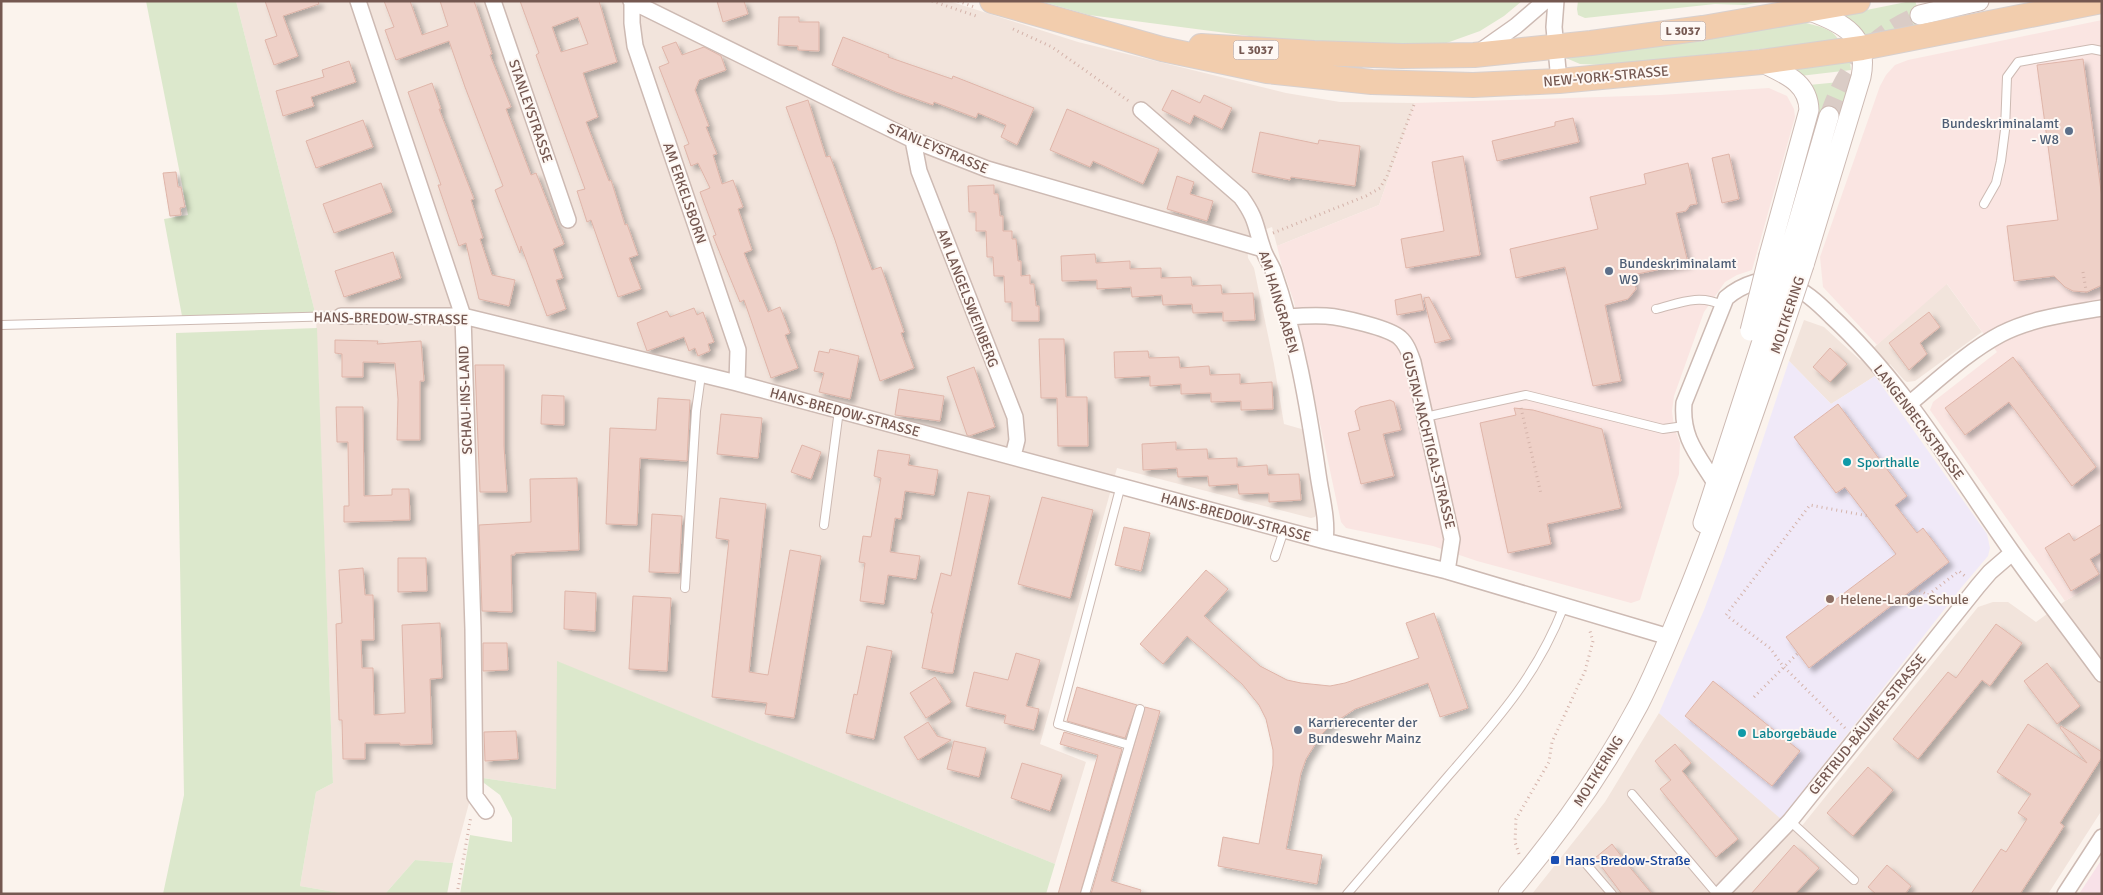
<svg xmlns="http://www.w3.org/2000/svg" width="2103" height="895" font-family="Signika,sans-serif">
	<defs>
		<filter id="shadow"><feDropShadow dx="4.5" dy="4.5" stdDeviation="2.5" flood-color="#0004"/></filter>
	</defs>
	<rect width="100%" height="100%" fill="#fbf3ed"/>
	<path fill="#f2e4dc" d="M236 1H949L1078 42 1286 93 1340 102 1415 103 1379 205 1277 246 1272 227 1247 236 1248 258 1254 268 1274 364 1284 424 1305 430 1317 512 1315 517 1311 518 1117 468 1040 744 1086 762 1055 864 558 662 556 789 476 777 453 863 415 860 385 894H346L300 886 316 792 333 783 316 316Z
		M1946 283 1982 332 1915 381 1907 382 1904 380 1890 364 1875 376 1831 404 1789 361 1804 320 1824 327 1860 360Z
		M2102 580V810L2048 894H1532L1605 802 1659 713 1797 832 1978 607 1993 602H2008L2036 622 2065 601Z"/>
	<path fill="#fae5e2" d="M2102 20V580L2065 601 1930 410 1933 402 1997 352 1947 284 1877 345 1823 287 1820 257 1880 86 1886 75 1895 65 1908 60Z
		M1769 88 1787 96 1794 109 1795 117 1752 270 1737 275 1725 282 1704 312 1674 396 1672 411 1674 427 1680 443 1679 474 1640 600 1631 603 1477 561 1433 546 1346 528 1341 522 1294 302 1282 267 1277 246 1379 205 1415 103 1660 95Z"/>
	<path fill="#f0e9f8" d="M1789 361 1831 404 1875 376 1987 534 1990 548 1988 556 1961 588 1781 819 1659 713 1704 610 1724 556Z"/>
	<path fill="#f8e1e8" d="M2102 859V894H2079Z"/>
	<path fill="#dce8cc" d="M146 1H236L316 316H182L164 219 188 215Z
		M1040 1H1522L1504 16 1480 31 1441 45 1344 44 1257 37 1089 15Z
		M1578 1H1766L1745 5 1715 4 1585 18 1578 15 1577 9Z
		M1911 1H1915L1925 27 1860 38 1837 16Z
		M1806 23C1818 26 1834 29 1839 41L1604 65 1580 64 1566 58 1790 24Z
		M1850 62 1851 70 1800 76 1794 68Z
		M1850 81 1839 119 1816 113 1809 85Z
		M317 328 333 783 316 792 300 886 346 894H163L184 795 176 333Z
		M557 661 1055 864 1046 894H460L470 835 512 842V818L500 795 476 777 556 789Z
		M415 860 453 863 447 894H385Z"/>
	<path fill="#eed0c7" stroke="#dfb5a9" fill-rule="evenodd" filter="url(#shadow)" d="M265 1H318L319 4 283 16 298 56 274 65 265 40 277 36Z
		M384 1H410L422 35 448 26 440 1H474L492 54 490 55 511 107 506 109 531 175 536 173 564 244 553 249 563 278 556 280 566 309 547 316 521 246 520 253 495 190 503 186 465 87 449 41 396 60 385 30 394 27Z
		M520 1H599L617 62 583 73 598 117 586 122 609 181 611 180 625 225 627 224 638 255 629 258 641 289 618 297 591 220 587 222 577 191 585 189 536 55 539 53ZM578 17 588 44 561 52 552 27Z
		M717 1H744L748 14 723 22Z
		M779 17H799V22H819V51L798 50V46L778 45Z
		M843 37 889 55 888 57 952 79 953 76 1034 108 1017 145 1001 137 1006 125 978 113 976 118 934 102 933 105 896 92 832 65Z
		M676 42 682 55 704 47 721 56 726 70 699 80 695 90 709 126 706 127 717 154 713 155 722 184 733 180 743 207 738 209 752 250 744 253 768 312 780 307 790 333 785 335 798 368 771 378 744 300 740 302 713 236 716 235 700 192 710 188 698 163 691 166 684 146 689 144 659 67 669 63 662 47Z
		M2083 59 2102 198V285L2087 292 2073 291 2065 287 2054 276 2014 281 2007 226 2058 220 2037 65Z
		M349 61 356 82 311 97 314 106 283 116 276 91 324 77 322 70Z
		M432 83 441 109H439L474 199 471 200 483 238 480 239 492 275 515 280 509 306 479 299 466 243 459 246 438 185H441L408 92Z
		M1172 90 1200 103 1204 95 1232 108 1222 129 1194 115 1190 124 1162 110Z
		M808 100 826 157 830 156 872 270 881 267 904 332 901 333 914 368 880 381 835 240 786 107Z
		M1067 109 1159 149 1143 184 1093 161 1090 167 1050 150Z
		M1573 118 1579 142 1497 161 1492 141 1555 126V122Z
		M363 120 373 147 316 168 306 141Z
		M1260 132 1318 144 1319 140 1360 146 1355 186 1291 177 1290 180 1252 172Z
		M1729 154 1739 199 1722 203 1712 158Z
		M1463 156 1480 255 1406 268 1401 239 1444 231 1432 162Z
		M1688 163 1697 204 1690 205 1686 211 1676 213 1688 263 1633 275 1636 289 1628 299 1605 305 1621 381 1593 386 1565 267 1516 278 1510 249 1598 229 1590 197 1646 184 1644 174Z
		M176 172 178 187H181L185 207 180 208 181 215 170 216 163 173Z
		M1177 176 1194 182 1190 194 1213 201 1207 221 1167 209Z
		M381 183 392 212 334 233 323 204Z
		M994 185V194H998L1000 216H1003V231H1012V239H1016L1018 261H1021V276L1030 275V284H1034L1036 306H1039V321H1012V302H1005L1004 276H994L993 257H987L986 231H976V212H969L968 186Z
		M393 252 401 278 344 297 335 271Z
		M1095 254 1096 263 1130 261V269L1161 268V278L1191 277 1192 286 1221 285 1222 294 1253 293 1255 320 1223 321V312L1193 313 1192 304 1163 305 1162 295 1132 297 1131 287 1097 289V280L1062 281 1061 256Z
		M1421 294 1424 310 1397 315 1395 300Z
		M1429 297 1451 339 1435 343 1424 298Z
		M694 308 697 315 703 312 714 342 708 344 710 351 698 356 695 348 689 351 684 337 647 351 637 323 667 311 670 317Z
		M1929 312 1940 327 1920 343 1927 354 1909 370 1889 343Z
		M1039 339H1064L1066 397H1087L1088 446H1058L1057 398H1041Z
		M335 340 378 341 377 344 421 341 424 381H420V440H397L398 399 395 363 363 362V377H342V354L335 353Z
		M1830 348 1847 364 1830 382 1813 367Z
		M830 349 859 356 850 399 819 392 824 373 814 371 819 351 829 353Z
		M1148 351 1149 358 1179 357 1180 368 1209 366 1210 375 1240 374V384L1272 382 1273 409 1241 410V401L1211 402V393L1181 394V384L1150 386V376L1115 378 1114 352Z
		M2013 357 2096 467 2072 486 2009 402 1965 435 1945 408Z
		M475 365H504V446L507 492H480Z
		M974 367 995 427 969 436 967 435 947 377Z
		M899 389 944 396 940 421 895 415Z
		M542 395 564 396V425L541 424Z
		M658 398 690 400 687 461 640 458 637 525 606 524 610 428 656 430Z
		M1390 400 1394 402 1401 430 1383 434 1394 476 1361 484 1348 433 1360 430 1355 411 1360 407Z
		M1838 404 1907 496 1895 505 1917 533 1923 528 1949 562 1809 668 1786 637 1896 554 1845 487 1836 493 1794 437Z
		M336 407H363L364 496 392 495V489H409L410 520 344 522V506H349L348 442H337Z
		M1514 408 1533 410 1602 429 1621 508 1547 524 1551 544 1508 553 1480 423 1516 415Z
		M721 414 762 418 758 458 717 454Z
		M1176 442V450L1207 449 1208 459 1237 458V467L1267 465 1268 475 1299 474 1301 500 1269 502V493L1239 494 1238 484 1209 486 1208 476 1178 477 1177 468 1143 470 1142 444Z
		M802 445 821 452 811 479 791 472Z
		M878 450 910 455 908 465 938 470 934 495 905 491 901 519 895 518 890 552 920 556 916 579 888 575 884 604 860 601 865 563 859 562 863 536 871 537 881 478 874 476Z
		M577 478 579 550 515 553V555H511L512 612 482 611 479 525 531 522 530 479Z
		M968 492 990 496 960 635 953 673H947L922 668 933 613H931L941 573 951 576Z
		M1042 497 1093 510 1070 598 1018 584Z
		M720 498 766 504 749 672 768 675 790 550 821 556 794 718 765 714 767 703 712 697 729 540 716 538Z
		M652 514 682 516 679 573 649 572Z
		M2102 524V552L2090 559 2099 574 2071 591 2045 548 2069 533 2074 541Z
		M1124 527 1150 533 1141 571 1115 565Z
		M398 558H426L427 591 398 592Z
		M363 568 365 595H373L374 640H361L362 668H373L374 715 405 713 402 625 440 623 442 678 430 679 432 744 400 745V743H365V759H343L342 720H339L336 624 342 623 339 570Z
		M1206 570 1228 589 1204 616 1260 666 1287 680 1301 683 1330 686 1345 683 1419 658 1406 623 1434 613 1468 708 1440 717 1428 683 1355 709 1331 725 1321 735 1306 759 1301 773 1286 849 1322 855 1317 884 1218 866 1223 837 1259 844 1273 765V750L1266 719 1259 705 1242 684 1187 636 1163 664 1140 644Z
		M565 591 596 593 595 631 564 629Z
		M633 596 671 598 667 671 629 669Z
		M1996 624 2022 643 1990 686 1982 680 1918 759 1893 739 1948 672 1956 678Z
		M483 643H507L508 670 483 671Z
		M867 646 892 651 874 739 846 733 854 694 857 695Z
		M1016 653 1040 660 1026 706 1039 709 1034 730 1004 723 1006 715 966 706 974 672 1008 680Z
		M2047 663 2080 706 2057 724 2024 681Z
		M935 677 951 702 926 718 910 693Z
		M1713 681 1800 751 1772 786 1685 716Z
		M1077 687 1137 705 1125 738 1067 721Z
		M1145 707 1160 711 1111 881 1141 890 1140 894H1091Z
		M928 722 937 736 951 740 918 760 904 737Z
		M2028 724 2087 763 2060 728 2061 726 2102 752V757L2060 823 2064 826 2020 894H1971L2001 849 2006 852 2027 819 2018 813 2031 794 1997 772Z
		M516 731 518 759 485 761 484 732Z
		M1064 732 1122 749 1080 894H1058L1098 755 1060 744Z
		M954 741 986 748 979 777 947 769Z
		M1675 744 1691 763 1682 771 1738 839 1716 857 1660 789 1671 780 1655 761Z
		M1022 763 1062 775 1050 811 1011 798Z
		M1868 767 1893 790 1853 836 1827 813Z
		M1612 844 1632 870 1652 894H1622L1595 858Z
		M1794 845 1819 868 1795 894H1751Z
		M1887 865 1911 886 1905 894H1876L1868 887Z"/>
	<g fill="none" stroke-linecap="round" stroke-linejoin="round">
		<path stroke="#daccc6" stroke-width="19" stroke-dasharray="19 9" stroke-linecap="butt" d="M1829 116C1846 67 1871 35 1920 15"/>
		<g stroke="#cdbab3" stroke-width="10">
			<path id="service" d="M1984 204 1996 183 2001 161 2005 130 2007 77 2018 62 2092 49 2102 51
				M1656 309C1680 303 1699 294 1722 305
				M1 325 341 316
				M1425 417 1526 395 1663 429 1684 426
				M1121 485 1058 724 1129 745
				M824 525 839 410
				M1275 557 1284 530
				M685 588 696 411 701 375
				M1632 794 1717 894
				M1790 821 1854 880
				M1587 865 1612 894
				M1085 894 1140 709
				M1347 894C1381 854 1415 815 1449 775 1497 720 1537 676 1564 606"/>
		</g>
		<g stroke="#cdbab3" stroke-width="18">
			<path id="minor" d="M358 1 463 316 473 629 475 796 486 811
				M493 1 568 220
				M631 1 913 140 987 169 1263 249
				M1556 1 1554 27 1559 81
				M632 2V23L635 46 738 350 737 383
				M1479 52 1516 26 1545 1
				M1141 110 1241 197C1257 219 1255 226 1263 249 1265 256 1270 263 1273 270 1296 335 1308 406 1318 474 1321 496 1328 519 1325 541
				M913 140 919 171 1015 417 1017 440 1013 456
				M341 316H463L737 383 1325 541 1447 571 1669 637
				M1287 317C1300 316 1313 315 1326 316 1341 317 1390 328 1400 338 1407 344 1410 354 1413 362L1452 539 1447 571
				M1909 404C1938 380 1967 352 2001 334 2032 318 2068 314 2102 308
				M1715 483C1698 455 1681 438 1684 403L1726 298C1741 285 1766 275 1785 283 1803 289 1818 303 1831 316 1904 383 1955 472 2012 552 2041 593 2072 633 2102 674
				M1720 894 1790 821 1978 586 1990 572 2012 553
				M2065 894 2102 837"/>
		</g>
		<g stroke="#cdbab3" stroke-width="21">
			<path id="tertiary" d="M1920 15 1979 1
				M1761 62C1784 74 1808 81 1809 110L1769 255
				M1787 260 1829 116
				M1804 265 1861 77C1869 36 1845 24 1810 11
				M1703 523 1764 335
				M1508 894C1558 835 1603 772 1639 704 1658 667 1673 628 1689 589 1722 507 1750 424 1779 340"/>
		</g>
		<g stroke="#d8d0ce" stroke-width="26">
			<path id="primary" d="M992 1 1162 49 1267 71 1372 82 1473 85 1559 81 1761 62 1862 48 2102 1
				M1201 46 1314 53 1402 56 1474 55 1591 43 1703 28 1858 1"/>
		</g>
		<path stroke="#d4b3aa" stroke-width="3" stroke-dasharray="1 4" stroke-linecap="butt" d="M932 1 979 17
			M958 1 974 7
			M1013 29 1052 47 1130 102
			M1273 233 1366 196 1380 188 1387 176 1415 102
			M2083 272 2087 296
			M1521 408 1541 494
			M1915 588 1928 595 1959 571 1967 578
			M1754 697 1798 653
			M1845 728 1783 666 1770 648 1726 615 1810 505 1868 516
			M1519 854 1515 842 1516 819 1549 762 1552 742 1585 671 1593 641 1589 628
			M457 894 471 816"/>
		<use href="#service" stroke="#fff" stroke-width="8"/>
		<use href="#minor" stroke="#fff" stroke-width="15"/>
		<use href="#tertiary" stroke="#fff" stroke-width="19"/>
		<use href="#primary" stroke="#f2cdad" stroke-width="24"/>
		<g stroke="#cdbab3" stroke-width="21" stroke-linecap="butt">
			<path id="tertiary-bridge" d="M1750 331 1769 255
				M1764 335 1787 260
				M1779 340 1804 265"/>
		</g>
		<use href="#tertiary-bridge" stroke="#fff" stroke-width="19"/>
	</g>
	<g fill="#5c6f8a" stroke="#fef8f4" stroke-width="2">
		<circle cx="2069" cy="131" r="5"/>
		<circle cx="1609" cy="271" r="5"/>
		<circle cx="1298" cy="730" r="5"/>
	</g>
	<g fill="#0f9aa8" stroke="#fef8f4" stroke-width="2">
		<circle cx="1847" cy="462" r="5"/>
		<circle cx="1742" cy="733" r="5"/>
	</g>
	<circle fill="#8d6e63" stroke="#fef8f4" stroke-width="2" cx="1830" cy="599" r="5"/>
	<rect fill="#1a4fb4" stroke="#fef8f4" stroke-width="2" x="1550" y="855" width="10" height="10" rx="2.5"/>
	<g text-anchor="middle" stroke-width="4" stroke-linejoin="round" paint-order="stroke">
		<g fill="#fef8f4" stroke="#9e8882" stroke-width="1">
			<rect x="1660.5" y="21.5" width="45" height="19" rx="4"/>
			<rect x="1233.5" y="40.5" width="45" height="19" rx="4"/>
		</g>
		<g font-size="12" font-weight="bold" fill="#755851">
			<text x="1683" y="35">L 3037</text>
			<text x="1256" y="54">L 3037</text>
		</g>
		<g font-size="14" fill="#755851" stroke="#fef8f4">
			<text transform="translate(1606 76) rotate(-5)" y="5">NEW-YORK-STRASSE</text>
			<text transform="translate(531 111) rotate(71)" y="5">STANLEYSTRASSE</text>
			<text transform="translate(938 148) rotate(23)" y="5">STANLEYSTRASSE</text>
			<text transform="translate(685 193) rotate(71)" y="5">AM ERKELSBORN</text>
			<text transform="translate(968 298) rotate(69)" y="5">AM LANGELSWEINBERG</text>
			<text transform="translate(1279 302) rotate(73)" y="5">AM HAINGRABEN</text>
			<text transform="translate(1787 315) rotate(-72)" y="5">MOLTKERING</text>
			<text transform="translate(391 318) rotate(1)" y="5">HANS-BREDOW-STRASSE</text>
			<text transform="translate(465 400) rotate(-92)" y="5">SCHAU-INS-LAND</text>
			<text transform="translate(845 412) rotate(15)" y="5">HANS-BREDOW-STRASSE</text>
			<text transform="translate(1919 422) rotate(53)" y="5">LANGENBECKSTRASSE</text>
			<text transform="translate(1429 440) rotate(76)" y="5">GUSTAV-NACHTIGAL-STRASSE</text>
			<text transform="translate(1236 517) rotate(15)" y="5">HANS-BREDOW-STRASSE</text>
			<text transform="translate(1867 724) rotate(-51)" y="5">GERTRUD-BÄUMER-STRASSE</text>
			<text transform="translate(1598 771) rotate(-58)" y="5">MOLTKERING</text>
		</g>
		<g font-size="14" fill="#4e5e75" stroke="#fef8f4" text-anchor="start">
			<text x="2059" y="128" text-anchor="end">Bundeskriminalamt<tspan x="2059" dy="16">- W8</tspan></text>
			<text x="1619" y="268">Bundeskriminalamt<tspan x="1619" dy="16">W9</tspan></text>
			<text x="1308" y="727">Karrierecenter der<tspan x="1308" dy="16">Bundeswehr Mainz</tspan></text>
		</g>
		<g font-size="14" fill="#0d838f" stroke="#fef8f4" text-anchor="start">
			<text x="1857" y="467">Sporthalle</text>
			<text x="1752" y="738">Laborgebäude</text>
		</g>
		<g font-size="14" fill="#785e54" stroke="#fef8f4" text-anchor="start">
			<text x="1840" y="604">Helene-Lange-Schule</text>
		</g>
		<g font-size="14" fill="#164399" stroke="#fef8f4" text-anchor="start">
			<text x="1565" y="865">Hans-Bredow-Straße</text>
		</g>
	</g>
	<rect width="2103" height="895" fill="none" stroke="#755851" stroke-width="5"/>
</svg>
